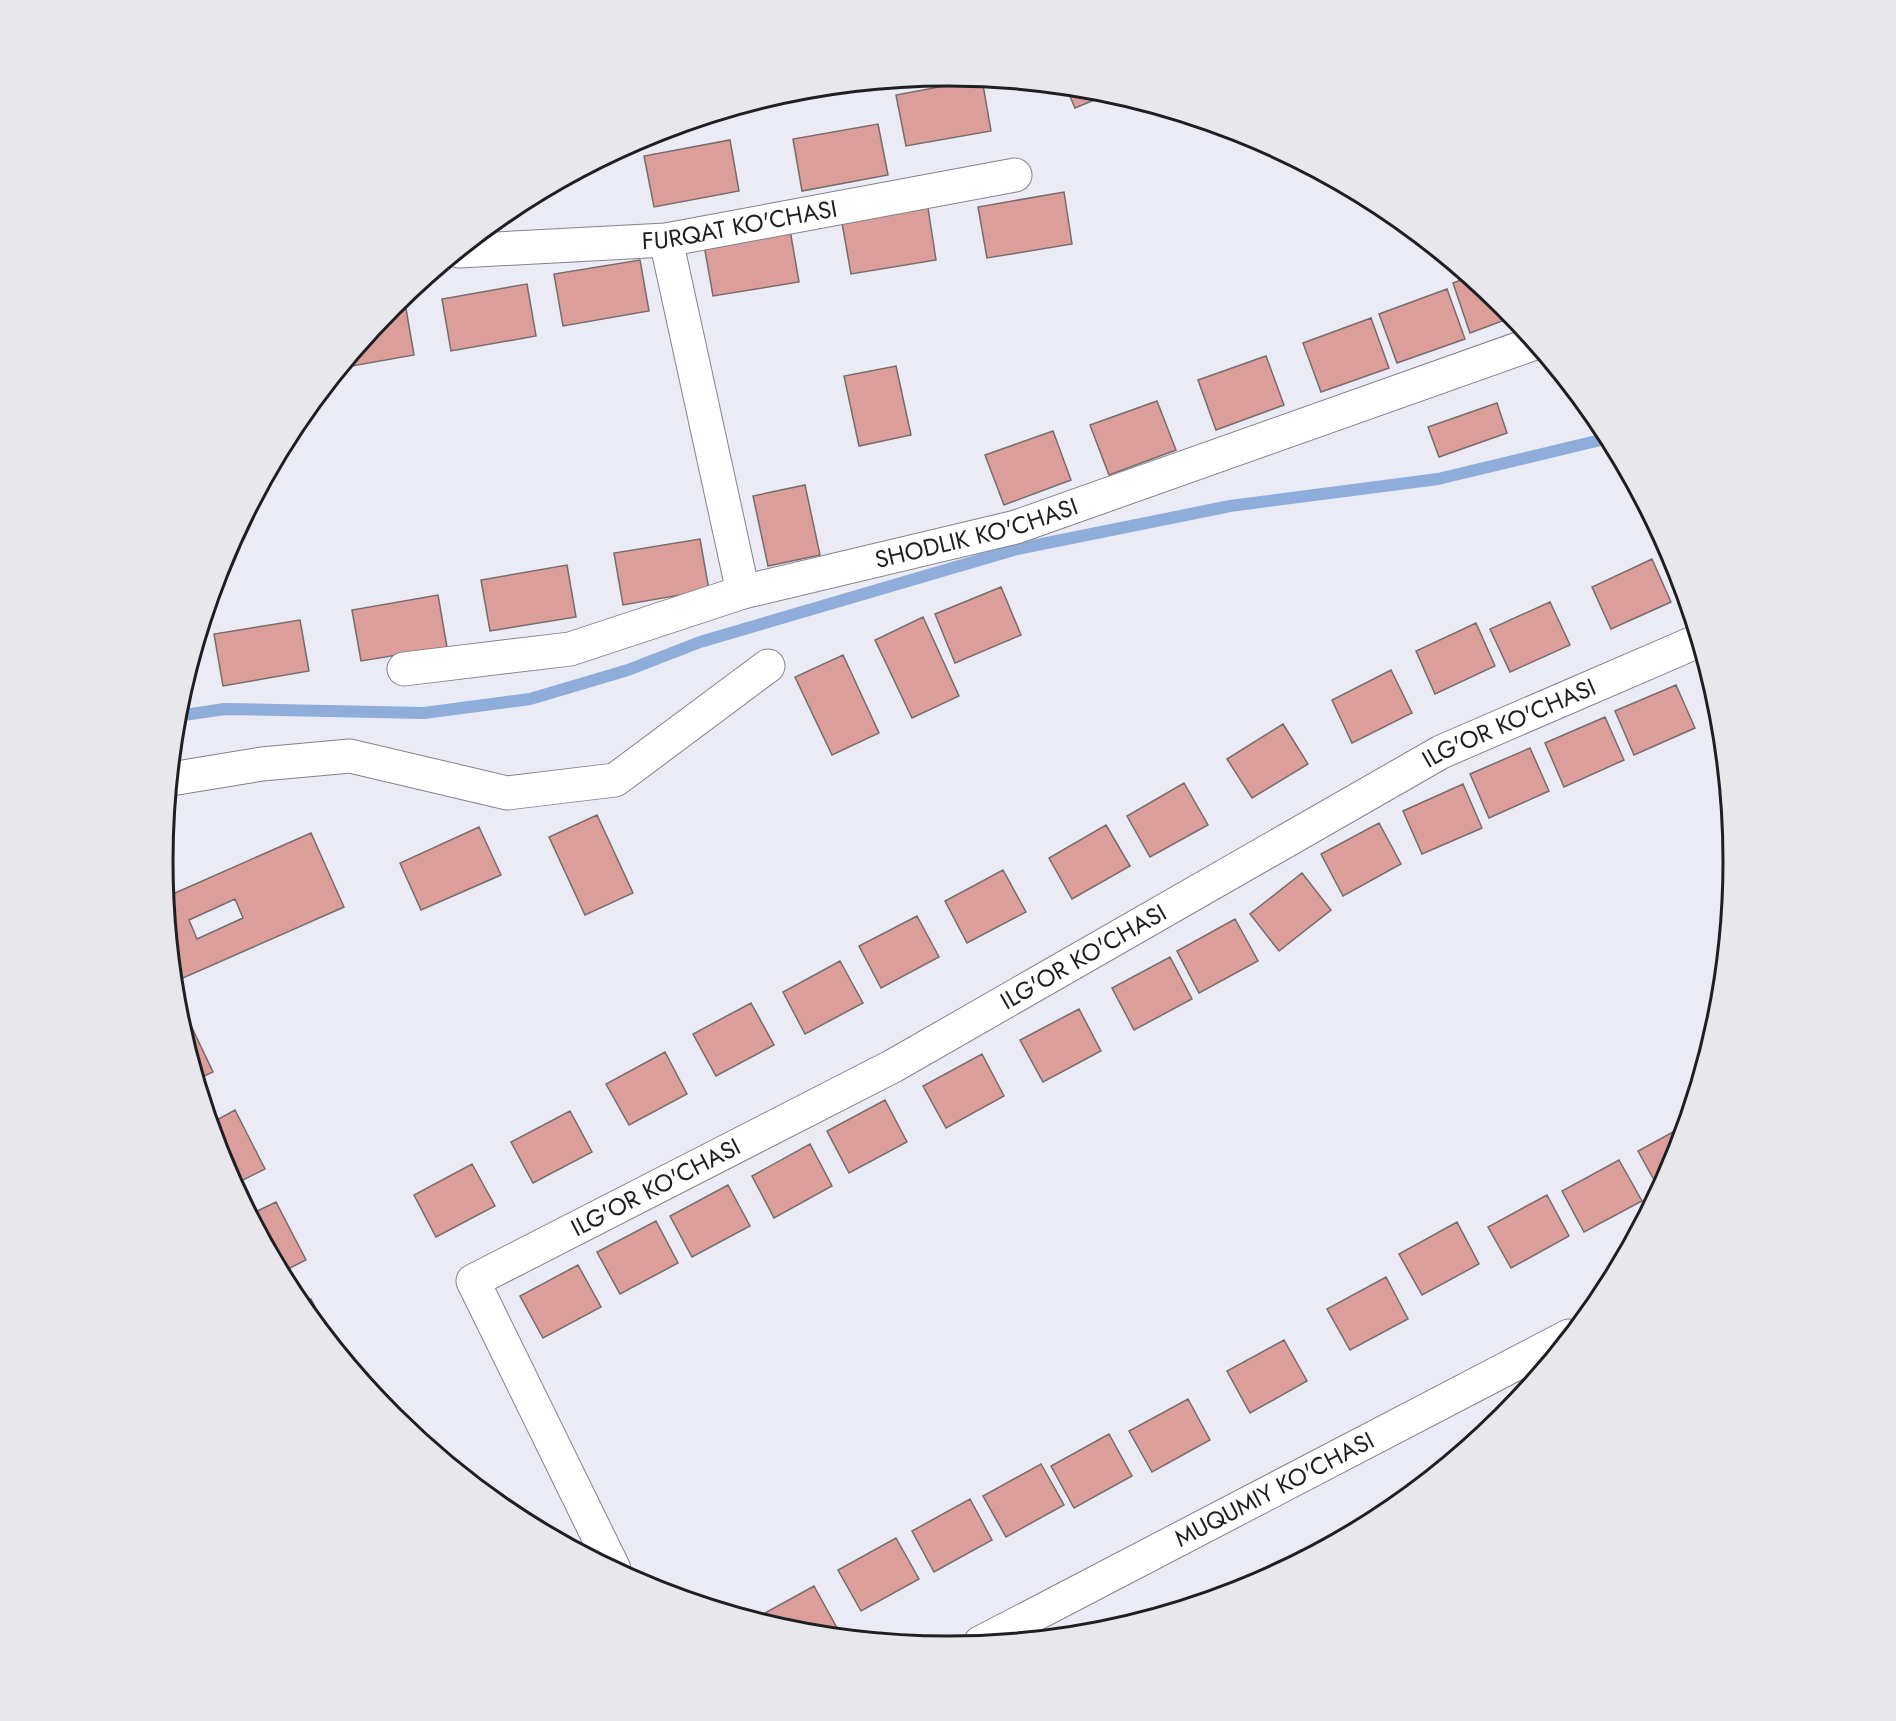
<svg xmlns="http://www.w3.org/2000/svg" width="1896" height="1721" font-family="Jost,sans-serif">
	<rect width="100%" height="100%" fill="#eaebf5"/>
	<g fill="none" stroke-linecap="round" stroke-linejoin="round">
		<path stroke="#8faddb" stroke-width="12" d="M177 716 225 709 424 713 530 699 628 670 700 642 1017 549 1230 506 1438 479 1609 438"/>
	</g>
	<path fill="#db9e9a" stroke="#776c6b" stroke-width="1.5" fill-rule="evenodd" d="M982 79 991 131 906 146 896 95Z
		M1066 87 1102 90 1111 93 1075 108Z
		M878 124 888 175 802 191 793 139Z
		M730 140 739 191 654 207 644 156Z
		M1064 192 1072 244 987 258 978 207Z
		M928 208 936 260 851 274 842 223Z
		M790 230 799 282 713 296 704 245Z
		M640 260 649 311 563 326 554 274Z
		M1469 277 1504 305 1513 317 1470 333 1453 283Z
		M527 284 536 336 451 351 442 299Z
		M1447 289 1465 339 1397 363 1379 314Z
		M405 303 414 355 341 368 392 305Z
		M1371 318 1389 368 1321 392 1303 343Z
		M1266 356 1284 405 1216 430 1198 380Z
		M896 366 911 435 859 446 844 376Z
		M1157 401 1176 450 1109 475 1090 425Z
		M1497 403 1507 433 1439 457 1428 427Z
		M1053 431 1071 480 1004 505 985 455Z
		M805 485 820 555 768 566 753 496Z
		M700 539 709 590 623 605 614 553Z
		M1652 559 1671 602 1611 629 1592 587Z
		M567 565 576 617 490 631 481 580Z
		M1001 587 1021 635 955 663 935 614Z
		M438 595 447 647 361 661 352 610Z
		M1550 602 1570 645 1510 672 1490 629Z
		M923 617 959 696 912 718 875 640Z
		M300 620 309 671 223 686 214 634Z
		M1476 623 1495 666 1435 694 1416 651Z
		M843 655 879 733 832 755 795 677Z
		M1391 670 1412 713 1352 743 1332 700Z
		M1676 685 1695 728 1634 755 1615 711Z
		M1605 717 1624 760 1564 787 1545 743Z
		M1283 724 1308 764 1252 798 1227 759Z
		M1530 748 1549 791 1489 818 1470 774Z
		M1184 783 1208 825 1150 857 1127 816Z
		M1463 784 1482 828 1422 854 1403 811Z
		M597 815 633 893 585 915 549 837Z
		M1379 823 1401 864 1343 896 1321 854Z
		M1106 825 1130 866 1072 899 1049 858Z
		M479 827 501 875 421 910 400 863Z
		M311 833 344 907 174 982 166 897ZM235 899 243 918 197 939 189 920Z
		M1003 870 1026 912 967 943 945 901Z
		M1302 873 1331 910 1279 951 1250 914Z
		M917 916 939 957 881 988 859 946Z
		M1235 919 1258 961 1199 993 1177 951Z
		M1170 957 1192 999 1134 1030 1112 988Z
		M840 961 863 1003 805 1034 783 992Z
		M176 994 213 1072 198 1079 178 1013Z
		M751 1003 774 1045 716 1076 693 1034Z
		M1079 1009 1101 1051 1043 1082 1020 1040Z
		M665 1052 687 1094 629 1125 606 1084Z
		M982 1054 1004 1096 946 1128 923 1086Z
		M885 1100 907 1142 849 1173 827 1131Z
		M235 1110 265 1169 235 1184 222 1161 211 1123Z
		M570 1111 592 1152 533 1183 511 1142Z
		M1684 1126 1674 1161 1659 1189 1638 1151Z
		M810 1144 832 1186 774 1218 752 1176Z
		M1619 1160 1642 1201 1584 1232 1562 1191Z
		M472 1164 495 1206 436 1237 414 1195Z
		M728 1185 750 1226 692 1257 670 1216Z
		M1547 1195 1569 1236 1511 1268 1488 1227Z
		M276 1202 306 1260 282 1272 251 1214Z
		M656 1221 678 1263 620 1294 597 1252Z
		M1457 1222 1479 1264 1422 1295 1399 1254Z
		M578 1265 601 1307 543 1338 520 1296Z
		M1386 1277 1408 1319 1350 1350 1327 1309Z
		M311 1299 336 1347 301 1304Z
		M1284 1340 1307 1381 1250 1413 1227 1371Z
		M1188 1399 1210 1440 1152 1472 1129 1431Z
		M1109 1434 1132 1476 1074 1508 1051 1466Z
		M1041 1464 1064 1505 1006 1537 983 1496Z
		M970 1499 992 1540 934 1572 912 1531Z
		M896 1538 919 1579 861 1611 838 1570Z
		M1328 1539 1330 1543 1272 1574 1268 1566Z
		M814 1586 837 1628 825 1634 794 1631 757 1619 756 1618Z"/>
	<g fill="none" stroke-linecap="round" stroke-linejoin="round">
		<g stroke="#83838c" stroke-width="35">
			<g id="street">
				<path d="M666 240 743 592"/>
				<path id="s1" d="M459 251 666 240 1015 175"/>
				<path id="s2" d="M404 669 570 649 743 592 1016 527 1535 343"/>
				<path d="M171 779 262 764 350 756 507 793 615 780 768 666"/>
				<path id="s3" d="M614 1569 473 1281 893 1066 1441 752 1698 641"/>
				<path id="s4" d="M980 1643 1569 1336"/>
			</g>
		</g>
		<use href="#street" stroke="#fff" stroke-width="33"/>
	</g>
	<g text-anchor="middle" stroke-width="6" stroke-linejoin="round" paint-order="stroke">
		<g font-size="24" fill="#1f1f23" stroke="#f8f8fe">
			<text dy="8" stroke="none"><textPath href="#s1" startOffset="282">FURQAT KO'CHASI</textPath></text>
			<text dy="8" stroke="none"><textPath href="#s2" startOffset="590">SHODLIK KO'CHASI</textPath></text>
			<text dy="8" stroke="none"><textPath href="#s3" startOffset="1498">ILG'OR KO'CHASI</textPath></text>
			<text dy="8" stroke="none"><textPath href="#s3" startOffset="1012">ILG'OR KO'CHASI</textPath></text>
			<text dy="8" stroke="none"><textPath href="#s3" startOffset="526">ILG'OR KO'CHASI</textPath></text>
			<text dy="8" stroke="none"><textPath href="#s4" startOffset="332">MUQUMIY KO'CHASI</textPath></text>
		</g>
	</g>
	<path d="M0 0H1896V1721H0ZM173 861a775 775 0 1 1 1550 0a775 775 0 1 1-1550 0Z" fill="#e7e7ec" fill-rule="evenodd"/>
	<path fill="none" stroke="#1f1f23" stroke-width="3" d="M173 861a775 775 0 1 1 1550 0a775 775 0 1 1-1550 0Z"/>
</svg>
